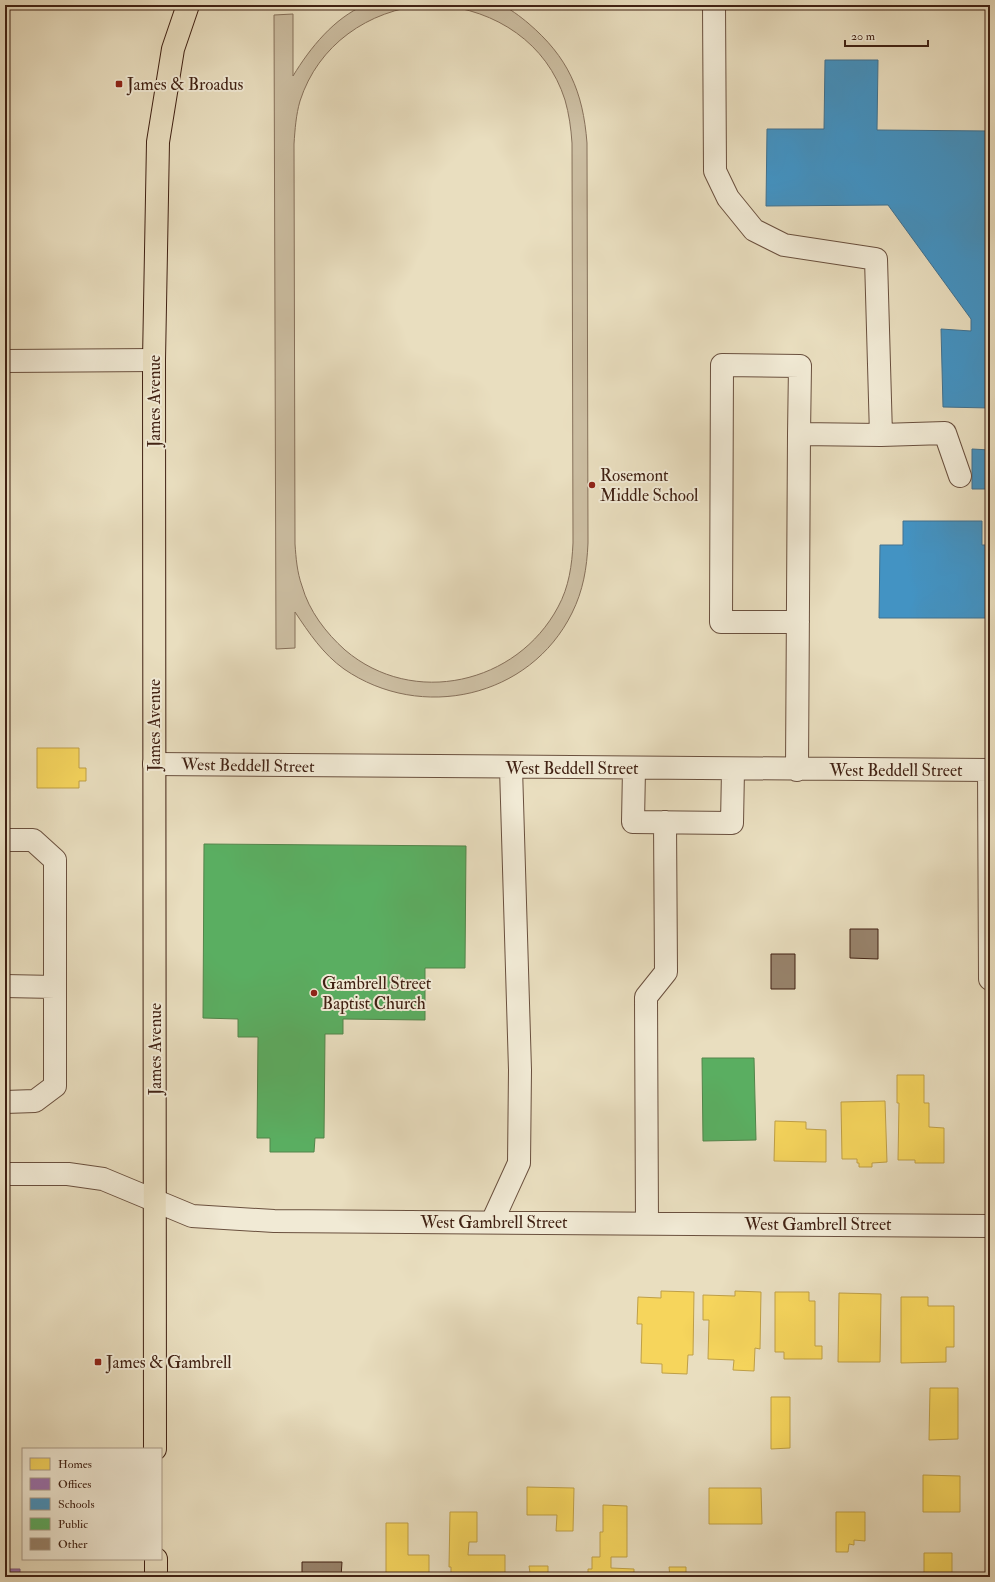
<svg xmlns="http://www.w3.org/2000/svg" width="995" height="1582" font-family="'IM FELL Double Pica',serif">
	<rect width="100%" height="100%" fill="#e9debf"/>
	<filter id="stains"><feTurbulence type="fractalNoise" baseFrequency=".005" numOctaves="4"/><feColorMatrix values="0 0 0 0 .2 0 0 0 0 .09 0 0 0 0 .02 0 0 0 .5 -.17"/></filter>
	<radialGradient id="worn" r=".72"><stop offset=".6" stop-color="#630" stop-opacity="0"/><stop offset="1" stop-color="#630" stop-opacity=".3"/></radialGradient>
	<path fill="#ccbea2" stroke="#86705a" d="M365 5H426C368 10 318 45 300 101 296 115 295 129 294 144L295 544C296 558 297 572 302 586 309 611 326 633 345 650 413 708 517 684 558 607 569 587 572 565 573 543L572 143C571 128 569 114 565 100 547 43 496 10 438 5 452 5 467 5 481 5 487 5 494 4 500 5 507 6 522 18 528 23 568 57 583 91 587 143L588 543C587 568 583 591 572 613 530 698 421 722 344 669 323 654 309 633 295 612V648L276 649 274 15 293 14V76C310 48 334 18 365 5Z"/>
	<path fill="#f6d55c" stroke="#bf9f46" d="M37 748H79V768H86V781H79V788H37Z
		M897 1075H924V1103H929V1127L944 1128V1163H915V1160H898L899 1103H897Z
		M885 1101 887 1162 872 1163V1167H859V1163H857V1159H842L841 1102Z
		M775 1121 806 1122V1129L826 1130V1162L774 1161Z
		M661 1291 694 1292 693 1355H688L687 1374 662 1373V1364L641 1363 642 1324H637L638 1297 661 1298Z
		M735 1291 761 1292 760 1349 755 1348 754 1371 733 1370 734 1360 708 1359 709 1320H703V1295L735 1296Z
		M775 1292H809V1301H815V1346H822V1359H784V1352H775Z
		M839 1293 881 1294 880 1362H838Z
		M901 1297H928V1306H954V1347H946V1362L901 1363Z
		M930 1388H958V1439L929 1440Z
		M771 1397H790V1448L771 1449Z
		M923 1475 960 1476V1512H923Z
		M527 1487 574 1488 573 1531H556L557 1515H527Z
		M709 1488H761L762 1524H709Z
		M603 1505 627 1506V1557H611V1568L634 1569V1577H588V1569H592V1557H600V1532H603Z
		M450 1512H477V1542H469L468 1555H505V1577H451V1567H449Z
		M836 1512H865V1541L854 1540V1545L849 1544 848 1552H836Z
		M386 1523H408V1555H429V1577H386Z
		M924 1553H952V1577H904V1573H924Z
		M529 1566H548V1575L563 1574V1577H526V1574L530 1573Z
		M669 1567H686V1577H670Z"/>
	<path fill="#9970ab" stroke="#7e587d" d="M5 1569H20V1577H5Z"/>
	<path fill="#4393c3" stroke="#42718e" d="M825 60H878L877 130 990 131V408L943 407 941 329 971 331V319L888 205 766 206 767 129H824Z
		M972 449 990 450V489H972Z
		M903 521H982V545H990V618H879L880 545H903Z"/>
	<path fill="#5aae61" stroke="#52844a" d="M204 844 466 846 465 968H425V1020L343 1019V1034H325L324 1138H315L314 1152H270V1138H257L258 1037H238V1019L203 1018Z
		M702 1058H754L756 1140 703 1141Z"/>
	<path fill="#98836c" stroke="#402113" d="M850 929H878V959L850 958Z
		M771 954H795V989H771Z
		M302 1562H342L341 1577H302Z"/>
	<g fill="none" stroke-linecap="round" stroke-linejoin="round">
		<g stroke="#6a503e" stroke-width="24">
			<path id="minor" d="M714 5 715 171 728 198 754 230 784 245 876 259 881 435 799 434 797 770
				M5 361 154 360
				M881 435 945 433 960 476
				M798 622H721L722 365 800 366 799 434
				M154 764 990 770
				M634 769 633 822 732 823 733 770
				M989 770 990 979
				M5 840H33L55 860V1086L35 1101 5 1102
				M5 986 55 987
				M5 1174H68L103 1179 192 1216 274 1221 990 1226
				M492 1222 519 1163 520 1070 511 768
				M647 1223 646 997 666 972 665 822"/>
		</g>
		<g stroke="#402113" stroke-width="24">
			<path id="major" d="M155 1449 154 360 158 142 173 49 188 5
				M156 1559V1577"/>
		</g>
		<use href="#minor" stroke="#f1ead5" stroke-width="22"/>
		<use href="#major" stroke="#e9debf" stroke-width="22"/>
	</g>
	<g fill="#8f2418" stroke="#f1ead5" stroke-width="1.5">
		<rect x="115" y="80" width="8" height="8" rx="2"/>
		<circle cx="592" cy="485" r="4"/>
		<circle cx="314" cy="993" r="4"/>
		<rect x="94" y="1358" width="8" height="8" rx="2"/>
	</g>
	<g text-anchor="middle" stroke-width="4" stroke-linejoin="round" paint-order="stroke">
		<g font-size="17" fill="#402113" stroke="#f1ead5" text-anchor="start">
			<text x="127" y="90">James &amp; Broadus</text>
			<text x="600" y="481">Rosemont<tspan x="600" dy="20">Middle School</tspan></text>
			<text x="322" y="989">Gambrell Street<tspan x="322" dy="20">Baptist Church</tspan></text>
			<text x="106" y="1368">James &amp; Gambrell</text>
		</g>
		<g font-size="17" fill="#402113" stroke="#f1ead5">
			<text transform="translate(154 401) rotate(-90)" y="6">James Avenue</text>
			<text transform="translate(154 725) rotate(-90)" y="6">James Avenue</text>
			<text transform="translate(248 765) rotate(1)" y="6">West Beddell Street</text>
			<text x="572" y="774">West Beddell Street</text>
			<text x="896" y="776">West Beddell Street</text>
			<text transform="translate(155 1049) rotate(-90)" y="6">James Avenue</text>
			<text x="494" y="1228">West Gambrell Street</text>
			<text x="818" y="1230">West Gambrell Street</text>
		</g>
	</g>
	<rect width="995" height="1582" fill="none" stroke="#e9debf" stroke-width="20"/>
	<rect x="6" y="6" width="983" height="1570" fill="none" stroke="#402113" stroke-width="2"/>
	<rect x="10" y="10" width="975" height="1562" fill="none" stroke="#402113"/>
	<rect x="22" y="1448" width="140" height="112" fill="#f1ead5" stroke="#aa9a87"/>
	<rect x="30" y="1458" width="20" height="12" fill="#f6d55c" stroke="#aa9a87"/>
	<text x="58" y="1468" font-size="12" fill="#402113">Homes</text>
	<rect x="30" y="1478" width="20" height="12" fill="#9970ab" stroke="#aa9a87"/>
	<text x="58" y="1488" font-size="12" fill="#402113">Offices</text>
	<rect x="30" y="1498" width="20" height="12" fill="#4393c3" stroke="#aa9a87"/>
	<text x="58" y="1508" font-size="12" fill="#402113">Schools</text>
	<rect x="30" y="1518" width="20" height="12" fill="#5aae61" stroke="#aa9a87"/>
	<text x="58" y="1528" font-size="12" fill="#402113">Public</text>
	<rect x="30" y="1538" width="20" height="12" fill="#98836c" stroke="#aa9a87"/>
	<text x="58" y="1548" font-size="12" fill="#402113">Other</text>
	<path d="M845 40v6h83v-6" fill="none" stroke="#402113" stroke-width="2"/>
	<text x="851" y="40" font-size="12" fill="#402113" stroke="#f1ead5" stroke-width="3" paint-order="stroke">20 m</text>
	<rect width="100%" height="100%" filter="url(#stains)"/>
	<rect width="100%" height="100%" fill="url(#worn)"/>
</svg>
